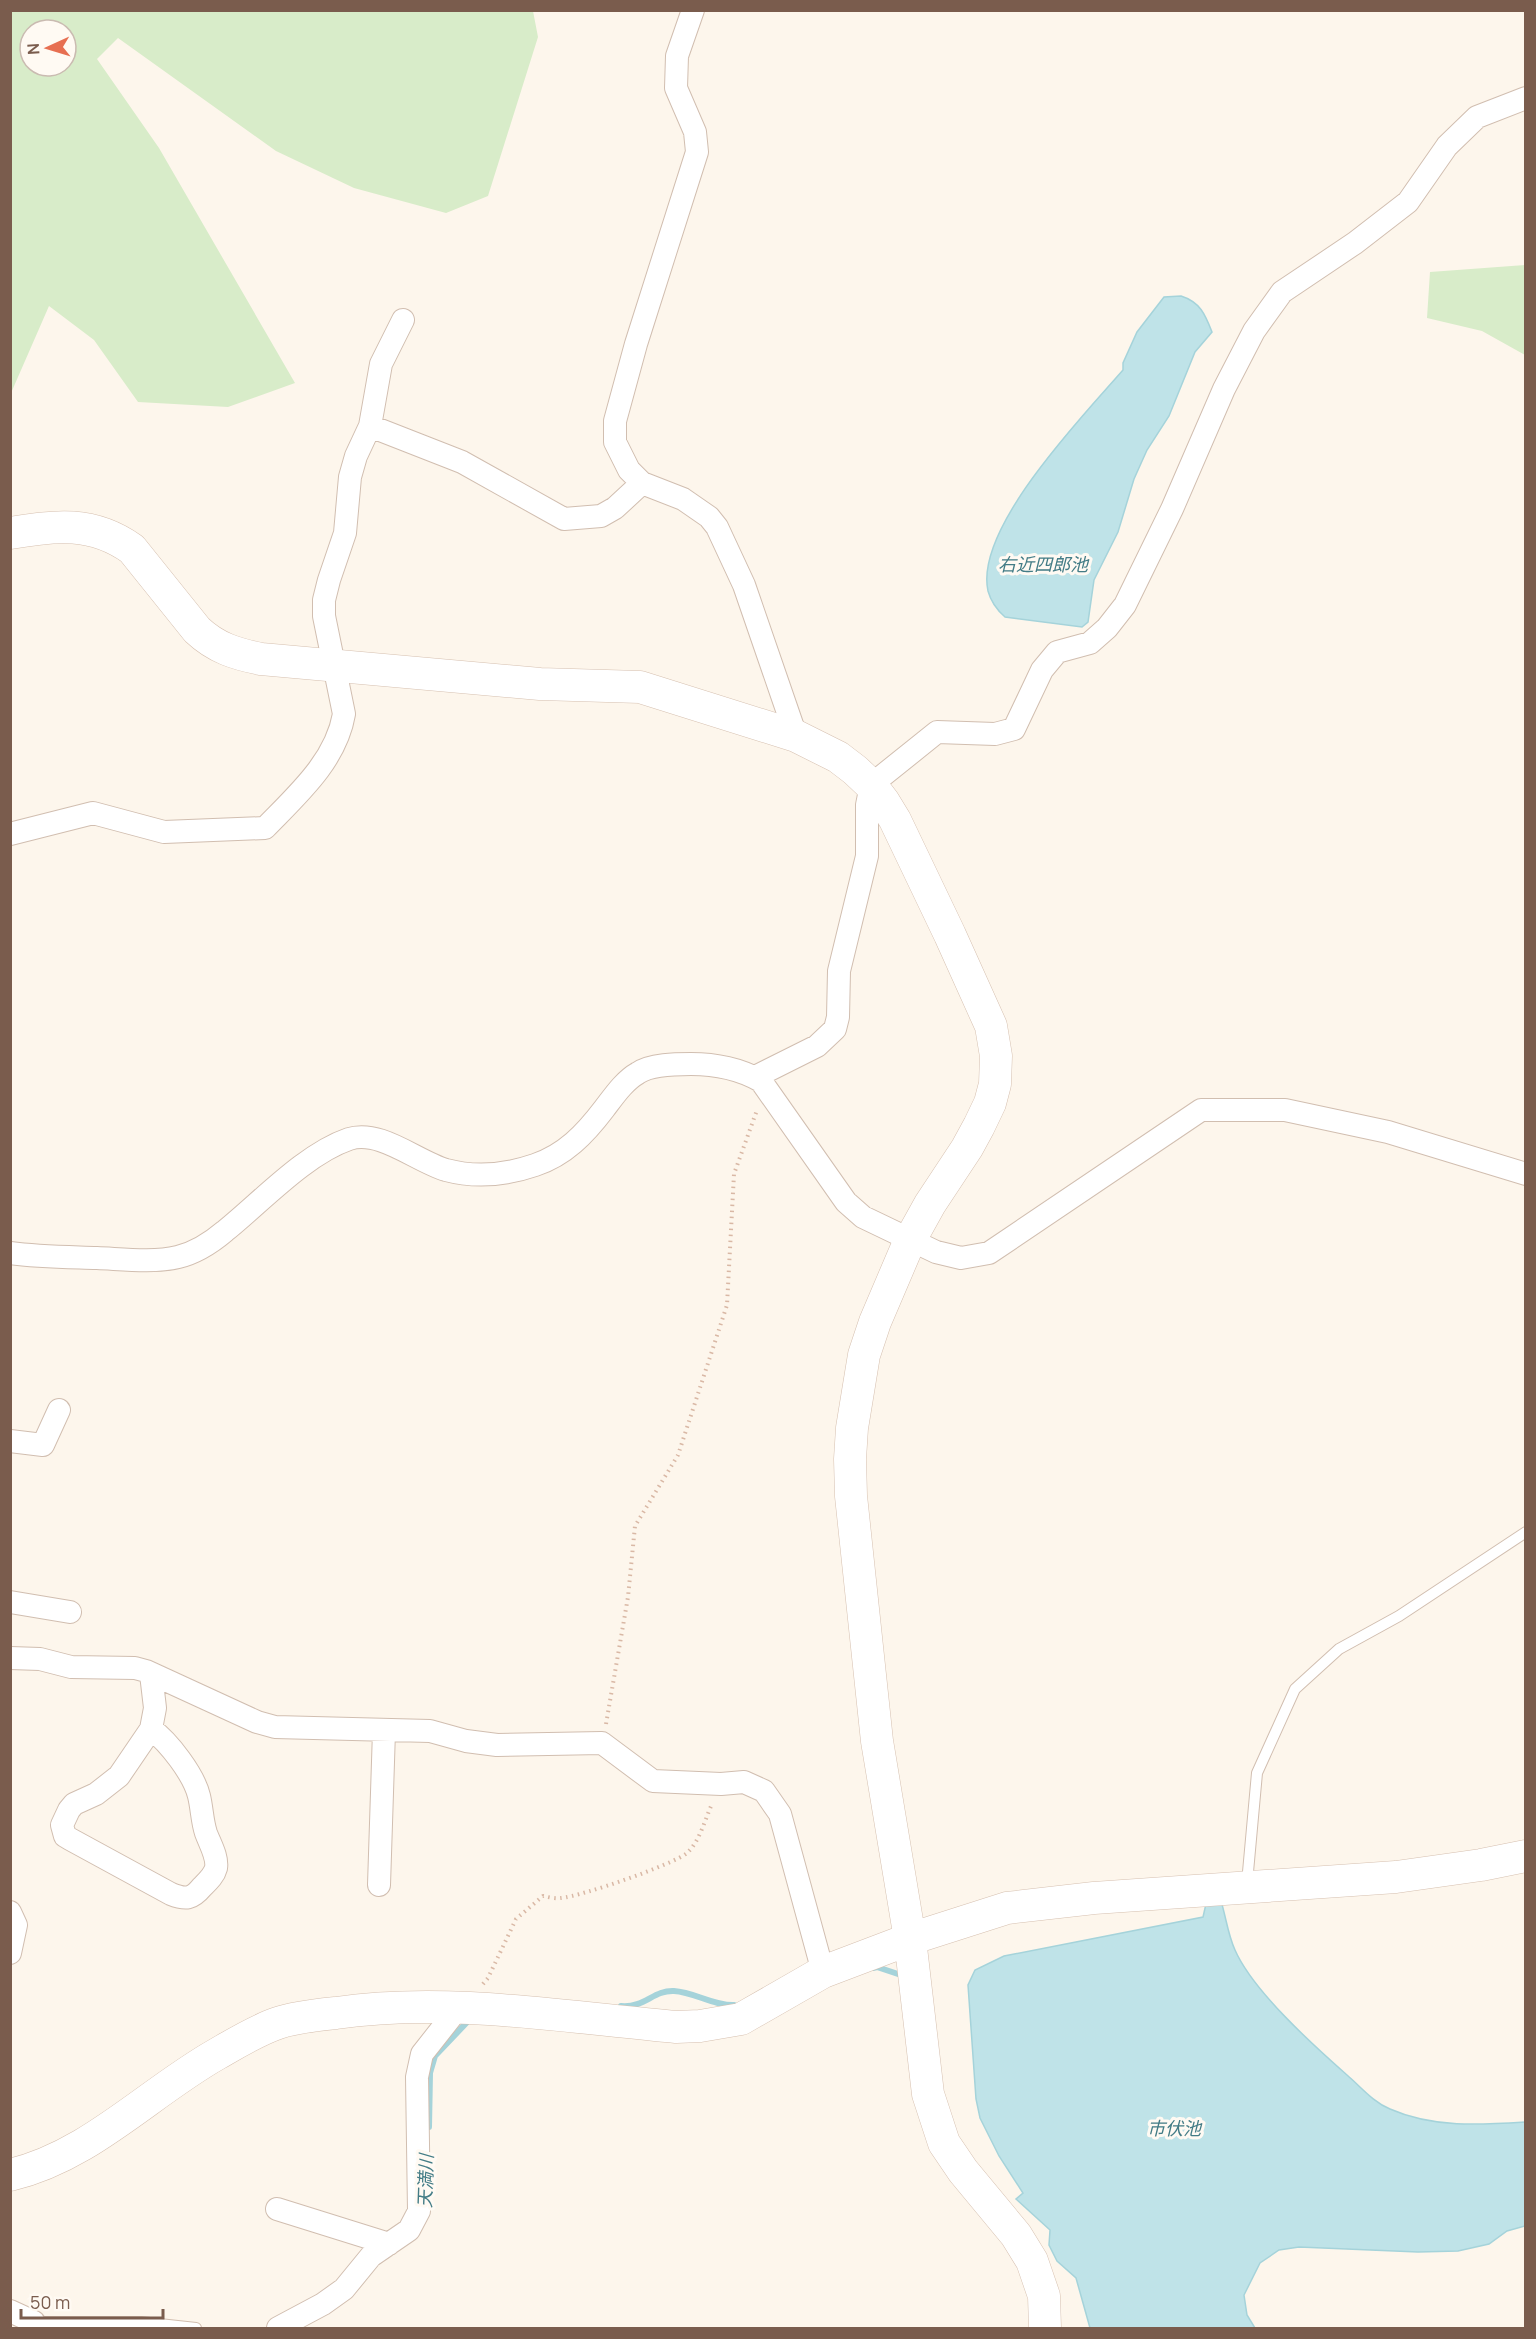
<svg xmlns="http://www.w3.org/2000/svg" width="1536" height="2339" font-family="Manrope,'Noto Sans JP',sans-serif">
	<rect width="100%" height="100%" fill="#fdf6ec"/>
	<path fill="#d8ecc9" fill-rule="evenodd" d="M11 10 533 11 538 37 488 196 446 213 354 188 276 151 118 38 97 59 159 148 295 383 228 407 138 402 94 340 49 306 11 393ZM30 30H66V66H30Z
		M1525 265V355L1482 331 1427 318 1430 272Z"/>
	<path fill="#bfe3e8" stroke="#a5d3da" stroke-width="1.5" d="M1181 296C1200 302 1205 314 1212 332L1195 352 1169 416 1147 450 1134 479 1118 532 1094 580 1088 622 1082 627 1005 617C997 610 991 602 988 591 974 528 1084 415 1123 370V363L1137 332 1164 297Z
		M1221 1901C1226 1917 1228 1935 1235 1950 1253 1991 1313 2045 1347 2075 1361 2087 1373 2102 1390 2109 1433 2128 1480 2125 1525 2122V2226L1507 2231 1489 2244 1458 2251 1418 2252 1299 2247 1279 2250 1260 2263 1244 2295 1247 2315 1255 2328H1090L1076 2278 1057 2261 1049 2245 1050 2230 1016 2199 1023 2193 999 2156 980 2118 976 2099 968 1985 975 1970 1004 1956 1203 1917 1206 1904Z"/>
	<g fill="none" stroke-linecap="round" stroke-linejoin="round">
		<path stroke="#a5d3da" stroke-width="6" d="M873 1968 877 1967 898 1974
			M621 2006C645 2008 653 1990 674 1991 694 1992 714 2006 734 2005
			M429 2127 430 2073 435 2056 471 2018"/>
		<g stroke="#d1beb0" stroke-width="12">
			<path id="lane" d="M1247 1883 1257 1773 1295 1689 1339 1649 1399 1616 1526 1532
				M34 2322H141L196 2328"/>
		</g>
		<g stroke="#d1beb0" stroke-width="24">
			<path id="street" d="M693 10 677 56 676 88 695 132 697 152 636 344 615 421V442L629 470 642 483 683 499 709 517 717 527 744 585 796 736
				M370 426 462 462 564 519 601 516 615 508 642 483
				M10 834 93 813 164 832 265 828C297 795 336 761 344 714L324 616V600L329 580 345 533 350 477 356 456 370 426 381 364 403 320
				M755 1077 817 1046 835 1029 838 1017 839 971 867 856V805L871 785 937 732 995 734 1014 729 1042 670 1057 652 1090 643 1107 628 1125 605 1172 509 1224 389 1254 331 1282 292 1355 243 1408 202 1447 146 1477 117 1526 98
				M10 1253C39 1257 68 1257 97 1258 122 1259 153 1263 178 1257 195 1253 212 1242 225 1231 261 1202 305 1154 349 1139 380 1129 416 1161 446 1170 476 1178 506 1175 535 1165 565 1155 585 1134 604 1109 614 1096 624 1081 638 1073 651 1064 676 1064 691 1064 715 1064 740 1069 761 1081L846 1202 863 1217 936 1252 961 1258 989 1253 1201 1110H1285L1388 1132 1526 1174
				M10 1441 43 1445 59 1410
				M10 1602 70 1612
				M10 1658 40 1659 71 1667 135 1668 146 1671 257 1722 275 1727 430 1731 466 1741 497 1745 602 1743 653 1781 721 1784 744 1782 764 1791 780 1814 823 1972
				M151 1729C169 1742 194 1775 199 1796 202 1808 202 1821 206 1833 210 1844 218 1857 216 1868 214 1876 207 1882 202 1887 192 1899 186 1900 171 1894L70 1839 65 1836 62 1825 69 1810 74 1804 96 1794 119 1776 151 1729 155 1708 151 1674
				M379 1885 384 1731
				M10 1912 16 1925 10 1953
				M277 2209 389 2244
				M10 2311 34 2322
				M278 2328 323 2304 344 2289 371 2256 409 2230 419 2211 417 2077 422 2054 459 2007"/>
		</g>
		<g stroke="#d6c0b0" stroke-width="33">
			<path id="secondary" d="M10 533C55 525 93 521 132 549L197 630C216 648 236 654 261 659L540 684 640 687 796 736 838 757 855 770 871 785 884 802 895 820 950 935 991 1026 996 1056 995 1084 990 1103 979 1126 967 1148 930 1204 910 1240 875 1322 864 1355 852 1428 850 1459 851 1496 877 1741 910 1939 928 2094 944 2143 963 2171 1016 2235 1032 2261 1044 2296 1045 2328
				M10 2175C90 2156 148 2093 217 2054 236 2043 257 2030 278 2023 296 2017 317 2015 336 2013 446 1997 565 2017 676 2027L700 2026 741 2019 823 1972 910 1939 1007 1908 1094 1898 1396 1877 1481 1865 1526 1856"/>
		</g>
		<path stroke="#d9b8a5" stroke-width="4" stroke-dasharray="1.5 4.5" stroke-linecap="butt" d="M606 1724 628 1597 635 1526 678 1455 727 1305 734 1174 757 1110
			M483 1984 488 1978 516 1919 543 1896C548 1897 555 1899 561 1898 582 1896 672 1865 687 1853 700 1841 705 1819 712 1804"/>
		<use href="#lane" stroke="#fff" stroke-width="10"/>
		<use href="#street" stroke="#fff" stroke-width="22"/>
		<use href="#secondary" stroke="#fff" stroke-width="32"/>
	</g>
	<g text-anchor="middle" stroke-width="6" stroke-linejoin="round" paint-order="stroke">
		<g font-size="18" font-style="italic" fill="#437c86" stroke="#fffaf3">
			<text x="1043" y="571">右近四郎池</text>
			<text x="1174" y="2135">市伏池</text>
			<text transform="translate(426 2181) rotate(-88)" y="6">天満川</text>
		</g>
	</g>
	<rect width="1536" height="2339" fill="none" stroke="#7a5c4d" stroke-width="24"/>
	<g transform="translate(48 48) rotate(266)"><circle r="28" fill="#fffaf3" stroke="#cabbb1" stroke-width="1.5"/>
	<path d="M0-4.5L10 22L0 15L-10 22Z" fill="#e76f51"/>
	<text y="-9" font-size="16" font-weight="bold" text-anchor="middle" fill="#7a5c4d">N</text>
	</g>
	<path d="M21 2309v9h142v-9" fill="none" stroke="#7a5c4d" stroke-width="3"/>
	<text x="30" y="2309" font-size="18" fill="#7a5c4d" stroke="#fffaf3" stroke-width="4.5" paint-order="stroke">50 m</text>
</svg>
